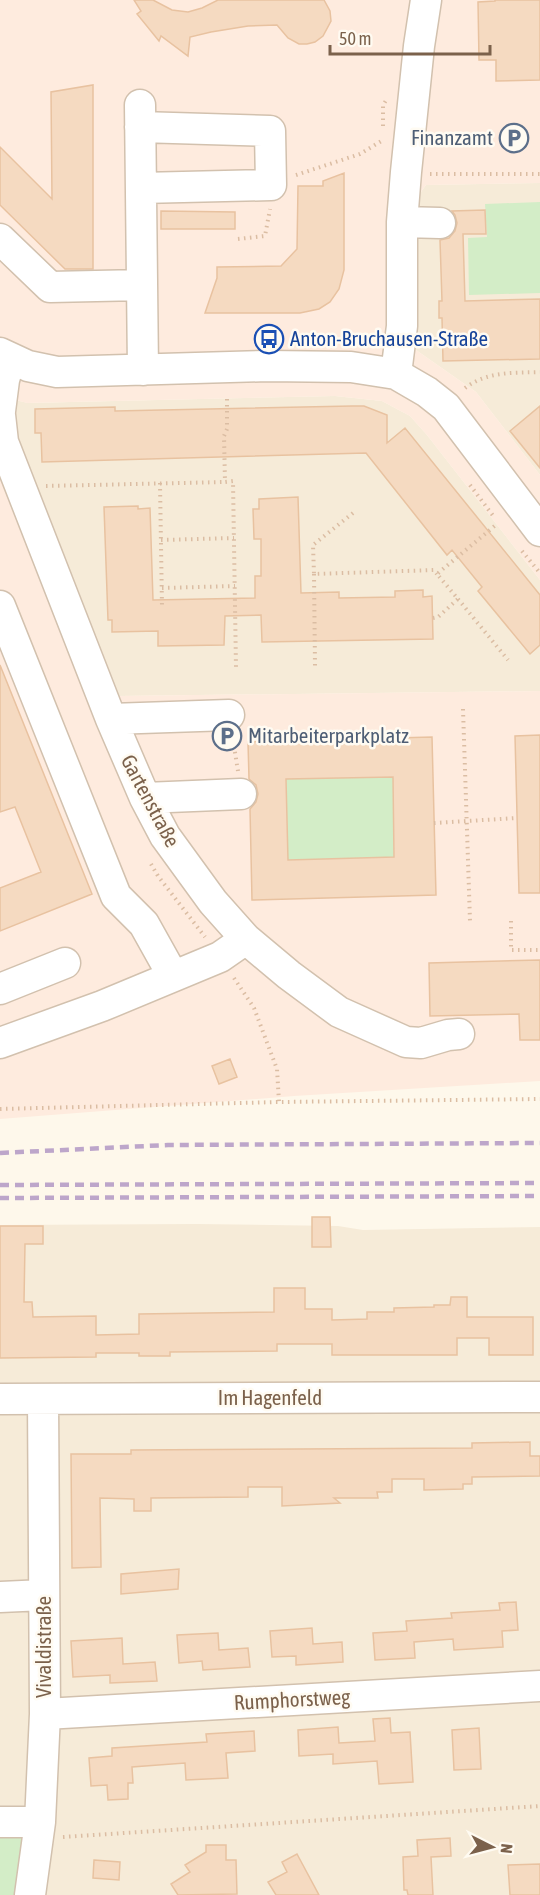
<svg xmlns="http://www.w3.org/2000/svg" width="540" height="1895" font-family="'Asap Condensed',sans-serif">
	<rect width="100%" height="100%" fill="#fef8eb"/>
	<path fill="#f6ebd8" d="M540 183V475L476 392 416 350 414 325 418 196 426 185Z
		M335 396 382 401 410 416 427 435 540 580V691L117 696 18 453 11 399 28 403Z
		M197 1224 338 1226 363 1230 540 1227V1895H0V1225Z"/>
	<path fill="#feebde" d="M0 0H540V183L426 185 418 196 414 325 416 350 476 392 540 475V580L427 435 410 416 382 401 335 396 27 403 12 399 18 453 117 696 540 691V1081L294 1096 0 1119Z"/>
	<path fill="#d3edc7" d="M540 202V293L469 295 468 238 487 237 485 204Z
		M393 777 394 857 288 860 286 779Z
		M0 1838H25L20 1895H0Z"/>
	<path fill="#f5dac1" stroke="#e8c2a0" stroke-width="1.5" fill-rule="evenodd" d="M134 0H153L172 10 188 12 202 8 218 0H324L330 11 331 21 323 36 315 42 307 44H299L288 38 277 25 248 26 211 32 190 37 188 56 161 36 159 41 137 14 141 11Z
		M495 0H540V80L496 81V60H479L478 2 495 1Z
		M93 85V269H65L0 205V147L52 199 51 92Z
		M344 173V270L339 289 330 302 319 309 300 313H205L217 278V267L281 266 297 249 298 186H323V181Z
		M485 210 486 234H463L465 301 540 299V359L443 361 442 318H439V301H442L440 240 449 238 455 231 457 223 455 215 452 211Z
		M161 211 235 212V229H161Z
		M352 406H364L387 415V443L405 428 540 595V645L530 654 478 591 482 587 452 550 447 555 366 453 42 462 41 433H35V409L115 407V411Z
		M540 406V468L510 431Z
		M298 497 301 593 339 592V598L395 597V591L423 590V597L432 596 433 639 262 642 261 615 225 616 224 645 158 646V631L112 632V620H108L104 507 138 506V509L150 508 153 600 255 598V576H261V539H254L253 509H259V499Z
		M0 665 92 894 0 931V888L41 872 15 807 0 812Z
		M540 735V893H519L515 736Z
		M432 737 436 895 252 900 250 809 256 802 258 794 256 785 249 779 248 742ZM393 777 394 857 288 860 286 779Z
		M540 960V1040H520L519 1014 430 1016 429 963Z
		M230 1059 237 1077 219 1084 212 1066Z
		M312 1217H330L331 1247H312Z
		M0 1226H43V1244H25L24 1302H32L33 1317 96 1316V1335L139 1334V1314L274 1312V1288H305V1309H332V1320L367 1319V1312H394V1308L434 1307V1305H450L451 1297H467V1317H533V1355H489V1338H457V1355H332V1344H277V1351L170 1352V1356H139V1353H96V1357L0 1358Z
		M530 1442V1456H540V1476L472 1477V1484H463V1489L424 1490V1479H392V1492H377L378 1498H334L340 1503 282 1506V1487H248V1497L151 1498V1511H134V1499L100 1498 101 1567 72 1568 71 1454H131V1450L472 1448V1443Z
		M179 1569 178 1589 121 1594V1574Z
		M516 1602 518 1630 502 1631 503 1647 454 1650 453 1639 414 1642 415 1658 375 1660 373 1633 407 1631 406 1621 452 1618 451 1613 500 1610 499 1603Z
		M312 1628 313 1644 342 1642 343 1662 296 1665V1656L272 1657 270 1631Z
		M218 1633 219 1650 248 1648 250 1667 203 1670 202 1661 179 1663 177 1635Z
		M122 1638 123 1664 155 1662 157 1681 110 1683V1675L73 1677 71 1641Z
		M390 1718 391 1733 410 1732 413 1782 379 1784 377 1761 333 1764V1754L299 1756 298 1730 338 1727 339 1743 375 1741 373 1719Z
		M479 1728 481 1769 454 1770 452 1730Z
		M254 1731 255 1751 226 1753 228 1778 186 1780 185 1763 132 1767 133 1783H128V1799L108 1800 107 1785 91 1786 89 1758 112 1756V1748L207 1742 206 1734Z
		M450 1838 451 1856 431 1857 433 1895H408L407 1890H404L403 1857 418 1856 417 1840Z
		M206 1845H226V1860H236L237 1894 178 1895 171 1884 190 1872 185 1865 206 1852Z
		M297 1854 319 1895H276L268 1882 287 1872 282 1862Z
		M94 1860 120 1862 119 1880 93 1878Z
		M540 1864V1895H510L508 1865Z"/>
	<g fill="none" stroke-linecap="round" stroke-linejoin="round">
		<g stroke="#d2c1ae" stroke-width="33">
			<path id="minor" d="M140 105 143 370
				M140 127 270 131 271 185 141 188
				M402 222 440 223
				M0 239 50 287 142 285
				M0 353 28 366 57 372 267 366 351 367 396 374 427 392 446 407 540 531
				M396 374 402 326V222L406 172 419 46 426 0
				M0 411 4 380 10 359
				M0 415 3 442 111 719 145 798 165 836 213 902 246 939 289 975 339 1012 406 1042 421 1043 448 1035 459 1034
				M0 606 116 896 144 924 173 976
				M111 719 229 715
				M145 798 241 794
				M0 989 65 963
				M0 1043 102 1006 220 957 246 939
				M0 1399 540 1397
				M0 1597 44 1595
				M45 1714 540 1686
				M0 1822H40
				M30 1895 40 1822 45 1714 43 1399"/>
		</g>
		<path stroke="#dbbda3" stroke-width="4" stroke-dasharray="1.5 4.5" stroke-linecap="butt" d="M383 126V105L387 99
			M430 174H540
			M296 175 360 154 383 140
			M238 239 265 236 270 209
			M465 388C488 371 513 373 540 372
			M227 399V429L224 436 225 482 233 481 236 668
			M160 483 162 607
			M470 485 494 517
			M46 486 225 482
			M353 513 313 545 314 574 434 570 437 574
			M161 540 234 538
			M522 551 540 573
			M314 574 315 666
			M162 588 235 586
			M458 599 508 660
			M433 618 438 617 458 599 437 574 497 524
			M463 709 470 921
			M233 740 238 771
			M434 823 517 818
			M151 864 158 876 205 937
			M511 921V950H540
			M234 978 254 1008 277 1069 279 1102
			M0 1109 279 1102 540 1099
			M63 1837 540 1806"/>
		<use href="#minor" stroke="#fff" stroke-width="30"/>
		<path stroke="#bda6ca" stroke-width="4.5" stroke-dasharray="9 6" stroke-linecap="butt" d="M0 1153 168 1145 540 1143
			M0 1185 540 1183
			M0 1198 540 1196"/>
	</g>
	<defs>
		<g id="parking-ring" transform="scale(1.5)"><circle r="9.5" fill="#fffbf2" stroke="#5c6f8a" stroke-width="1.5"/><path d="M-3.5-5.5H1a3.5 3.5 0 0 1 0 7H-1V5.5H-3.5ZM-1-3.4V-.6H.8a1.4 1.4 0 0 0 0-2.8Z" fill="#5c6f8a"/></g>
		<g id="bus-ring" transform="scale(1.5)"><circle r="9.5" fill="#fffbf2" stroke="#1a4fb4" stroke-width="1.5"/><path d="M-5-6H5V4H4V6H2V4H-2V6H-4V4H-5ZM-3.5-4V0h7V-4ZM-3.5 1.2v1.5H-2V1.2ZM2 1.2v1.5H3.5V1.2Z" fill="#1a4fb4"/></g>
	</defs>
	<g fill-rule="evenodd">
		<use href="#parking-ring" x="514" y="138"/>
		<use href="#bus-ring" x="269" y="339"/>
		<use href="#parking-ring" x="227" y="736"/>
	</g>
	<g text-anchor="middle" stroke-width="5" stroke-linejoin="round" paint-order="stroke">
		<g font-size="21" fill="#4e5e75" stroke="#fffbf2" text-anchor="end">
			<text x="493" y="145">Finanzamt</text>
			<text x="248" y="743" text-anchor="start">Mitarbeiterparkplatz</text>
		</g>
		<g font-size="21" fill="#164399" stroke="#fffbf2" text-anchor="start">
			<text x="290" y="346">Anton-Bruchausen-Straße</text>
		</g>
		<g font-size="21" fill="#7b614b" stroke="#fffbf2">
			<text transform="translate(150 801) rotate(62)" y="7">Gartenstraße</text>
			<text x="270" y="1405">Im Hagenfeld</text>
			<text transform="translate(44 1647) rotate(-90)" y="7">Vivaldistraße</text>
			<text transform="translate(292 1700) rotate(-3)" y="7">Rumphorstweg</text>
		</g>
	</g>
	<g transform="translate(492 1847) rotate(96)" stroke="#fffbf2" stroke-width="4.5" paint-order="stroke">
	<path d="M0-4.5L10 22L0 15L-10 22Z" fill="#7b614b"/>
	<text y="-9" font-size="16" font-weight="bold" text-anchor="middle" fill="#7b614b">N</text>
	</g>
	<path d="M330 45v9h160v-9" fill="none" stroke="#7b614b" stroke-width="3"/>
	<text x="339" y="45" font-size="18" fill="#7b614b" stroke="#fffbf2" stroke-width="4.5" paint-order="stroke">50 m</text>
</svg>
